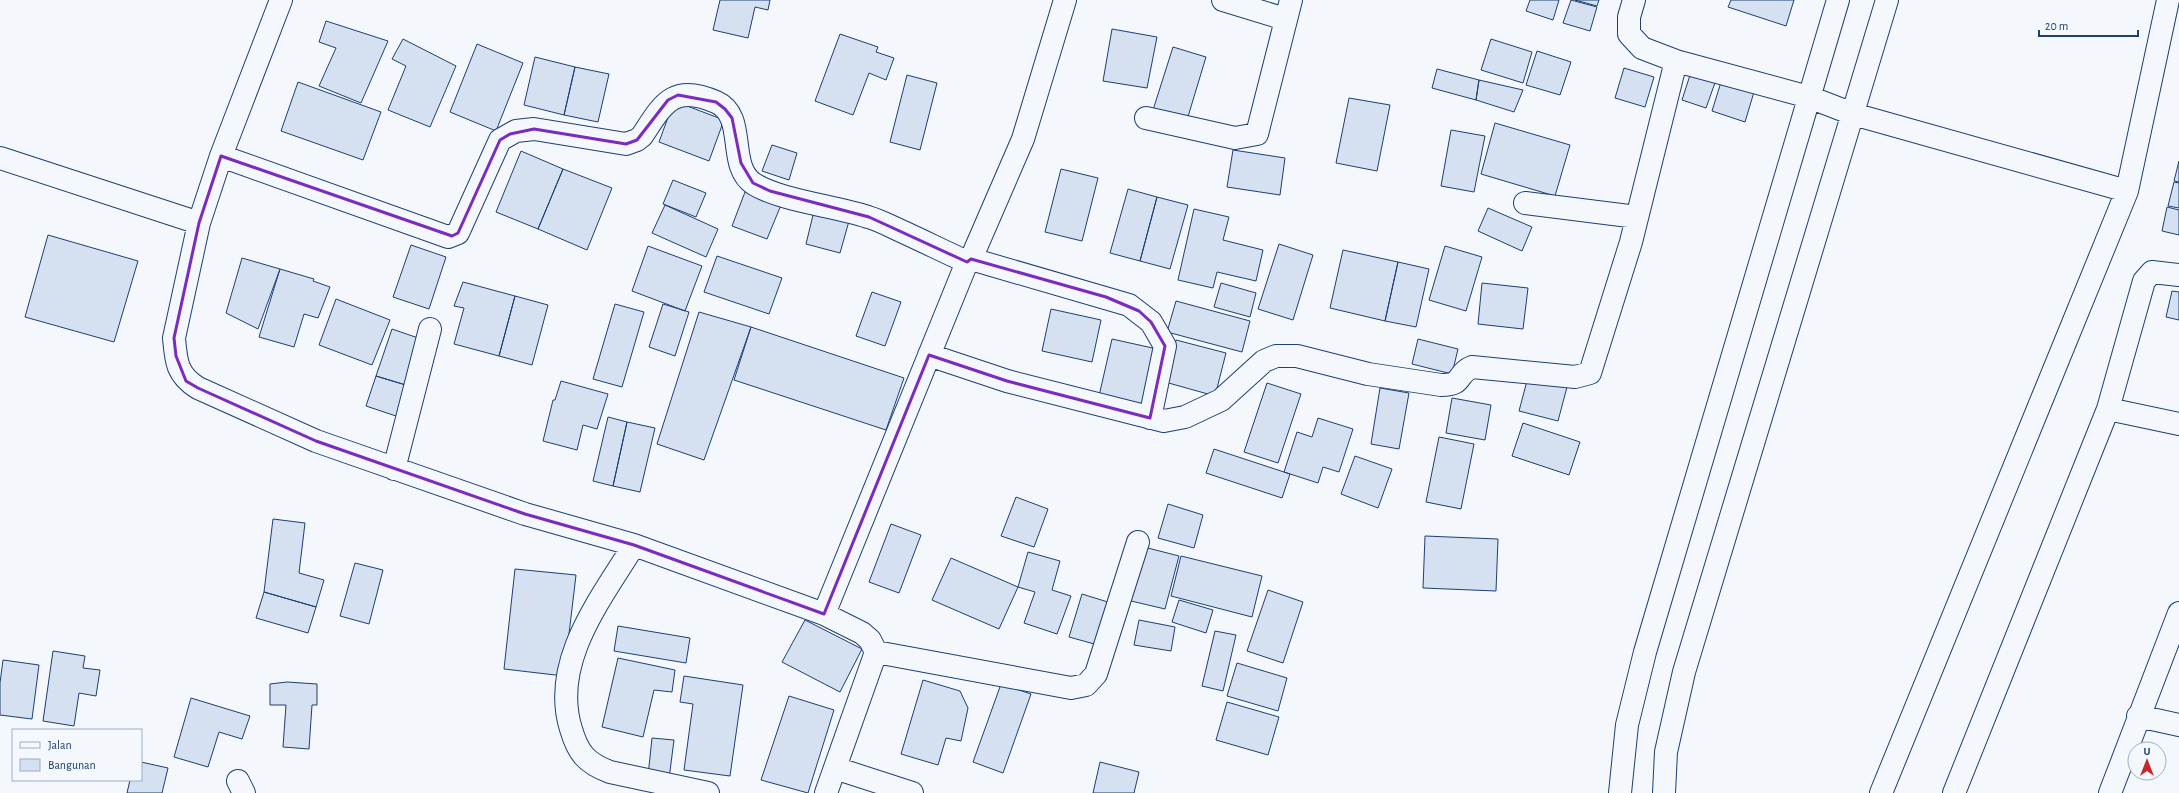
<svg xmlns="http://www.w3.org/2000/svg" width="2179" height="793" font-family="'Alegreya Sans',sans-serif">
	<rect width="100%" height="100%" fill="#f4f7fb"/>
	<path fill="#d5e0f0" stroke="#1d3f73" d="M720 0H770L768 10 755 7 748 38 713 30Z
		M1530 0H1559L1553 20 1526 11Z
		M1571 0 1597 7 1590 31 1563 23Z
		M1575 0H1599L1597 6Z
		M1731 0H1794L1786 26 1728 7Z
		M326 21 388 41 361 103 319 86 336 48 319 42Z
		M1112 29 1157 37 1147 88 1103 81Z
		M840 34 878 47 876 52 894 58 886 80 869 73 853 115 815 101Z
		M403 39 456 66 430 127 388 110 406 66 392 59Z
		M1491 39 1532 52 1523 83 1481 70Z
		M477 44 523 63 496 131 450 112Z
		M1173 47 1206 57 1187 120 1153 110Z
		M1537 51 1571 62 1560 95 1526 85Z
		M535 57 575 67 564 115 524 105Z
		M575 67 609 74 598 122 564 115Z
		M1624 68 1654 77 1645 107 1615 98Z
		M1437 69 1479 80 1476 100 1432 88Z
		M1691 72 1716 80 1706 108 1682 100Z
		M907 75 937 83 920 150 890 142Z
		M1479 80 1523 90 1514 112 1476 100Z
		M298 82 381 112 363 160 281 131Z
		M1721 82 1754 92 1745 122 1712 111Z
		M1349 98 1390 105 1377 171 1336 163Z
		M674 101 724 120 709 161 659 142Z
		M1495 123 1570 145 1555 196 1481 174Z
		M1451 130 1485 136 1474 192 1441 186Z
		M772 145 797 153 789 180 762 171Z
		M1233 150 1285 158 1280 195 1227 187Z
		M521 151 563 169 538 229 496 212Z
		M2179 161V182L2174 181Z
		M563 169 612 188 587 250 538 229Z
		M1061 169 1098 178 1082 241 1045 232Z
		M673 180 706 193 696 217 663 204Z
		M2174 182 2179 183V208L2168 206Z
		M1128 189 1157 197 1140 261 1110 253Z
		M745 192 781 205 767 239 732 226Z
		M1157 197 1188 205 1170 269 1140 261Z
		M665 205 718 229 706 257 652 233Z
		M2167 207 2179 210V235L2162 231Z
		M1488 208 1532 227 1522 251 1478 231Z
		M1194 209 1229 217 1223 240 1263 250 1256 281 1217 272 1213 288 1178 280Z
		M814 211 849 221 840 253 806 244Z
		M48 235 138 261 114 342 25 317Z
		M1279 244 1313 255 1293 320 1258 309Z
		M411 245 446 257 429 309 393 297Z
		M648 246 702 266 685 311 632 291Z
		M1445 246 1482 257 1466 311 1429 300Z
		M1343 250 1398 262 1385 321 1330 308Z
		M717 256 782 278 769 314 704 292Z
		M242 258 280 269 258 329 226 313Z
		M1398 262 1429 269 1416 327 1385 321Z
		M280 269 314 279 313 281 330 287 318 318 304 314 294 347 259 337Z
		M463 282 515 296 499 356 454 344 464 308 454 306Z
		M1221 283 1256 293 1250 317 1214 307Z
		M1482 283 1528 288 1523 329 1478 324Z
		M2172 291 2179 292V320L2166 317Z
		M872 292 901 302 885 346 856 336Z
		M515 296 548 305 532 365 499 356Z
		M336 299 390 320 372 365 319 345Z
		M1176 301 1250 321 1242 352 1167 332Z
		M615 304 644 312 622 387 593 379Z
		M663 304 689 312 675 356 649 347Z
		M1051 309 1101 320 1092 362 1042 351Z
		M699 312 751 327 704 460 657 444Z
		M751 327 904 378 886 430 734 380Z
		M392 329 424 340 409 386 376 376Z
		M1112 339 1157 349 1144 406 1099 396Z
		M1418 339 1458 349 1452 374 1412 364Z
		M1176 340 1226 353 1215 396 1165 382Z
		M376 376 409 386 399 417 366 406Z
		M1528 377 1567 387 1558 421 1519 411Z
		M561 381 608 394 597 429 583 425 577 450 543 441 553 400H555Z
		M1267 383 1301 394 1278 463 1244 452Z
		M1380 388 1409 393 1399 449 1371 444Z
		M1452 398 1491 405 1485 440 1446 433Z
		M608 417 627 422 613 486 593 481Z
		M1318 418 1353 429 1339 472 1323 467 1318 483 1284 472 1297 432 1312 437Z
		M627 422 655 428 640 492 613 486Z
		M1523 423 1580 442 1569 475 1512 456Z
		M1439 437 1474 444 1461 509 1426 502Z
		M1214 449 1290 474 1282 498 1206 473Z
		M1355 456 1392 469 1378 508 1341 494Z
		M1016 497 1048 509 1034 547 1001 536Z
		M1168 504 1203 515 1194 548 1158 538Z
		M273 519 305 523 299 573 324 580 316 607 264 592Z
		M891 524 921 535 899 593 869 582Z
		M1425 536 1498 539 1496 591 1423 588Z
		M1140 546 1179 556 1165 609 1127 600Z
		M1028 552 1060 561 1052 590 1071 596 1057 634 1024 623 1035 592 1018 587Z
		M1181 556 1262 576 1252 617 1171 596Z
		M951 558 1018 587 999 629 932 600Z
		M355 563 383 570 369 624 340 616Z
		M515 569 576 575 564 676 504 669Z
		M1268 590 1303 602 1283 663 1247 651Z
		M264 592 316 607 308 633 256 618Z
		M1082 594 1111 603 1098 645 1069 637Z
		M1179 600 1213 610 1206 633 1172 622Z
		M805 620 862 649 840 692 782 662Z
		M1139 620 1175 627 1171 651 1134 645Z
		M618 626 690 638 686 663 614 651Z
		M1215 631 1236 635 1223 691 1202 686Z
		M53 651 85 656 83 668 100 670 96 696 79 693 74 726 43 721Z
		M618 658 675 670 672 692 654 690 643 737 602 727Z
		M3 660 39 665 32 719 0 715V683Z
		M1237 663 1287 678 1278 711 1227 696Z
		M684 676 743 685 730 776 684 770 693 704 680 702Z
		M923 680 960 691 968 708 961 741 946 738 938 765 901 754Z
		M287 682 317 684V705H312L309 749 283 747 286 705H270V684Z
		M1001 684 1031 694 1003 773 973 762Z
		M789 696 834 710 808 793 761 780Z
		M191 698 250 716 242 739 219 732 208 767 174 757Z
		M1227 702 1279 717 1268 755 1216 740Z
		M652 738 674 740 669 779 648 776Z
		M141 762 168 768 162 793H127L130 780H141Z
		M1100 762 1139 772 1134 793H1093Z"/>
	<g fill="none" stroke-linecap="round" stroke-linejoin="round">
		<g stroke="#1d3f73" stroke-width="24">
			<path id="minor" d="M1223 0 1285 19
				M1634 0 1629 17V34L1642 48 1676 61 1809 97 1853 114 2127 191 2168 0
				M1146 118 1235 138 1257 134 1291 0
				M221 156 448 237 458 233 500 140 516 131 534 129 626 144 637 140 642 136C663 104 673 83 716 102 748 116 726 166 754 184 782 201 835 206 868 217 879 220 890 226 901 231 923 241 945 252 967 262
				M0 158 199 223 174 338C176 362 177 375 198 388L316 441 525 514 634 545 824 614 862 633 870 640 876 652 826 793
				M1525 203 1637 217
				M199 223 221 156 281 0
				M971 259 1129 305 1151 322 1165 346 1150 418
				M929 355 1007 381 1164 421 1185 417 1221 400 1264 361 1276 356H1297L1368 374 1441 385C1465 385 1455 374 1472 367L1575 377 1590 373 1631 242 1676 61
				M2108 409 2144 281 2152 272 2179 275
				M394 469 430 329
				M634 545C601 599 550 662 571 729 578 753 586 763 610 772L708 793
				M824 614 967 262 971 259 1023 139 1065 0
				M876 652 1071 688 1086 685 1096 674 1138 542
				M2138 716 2179 725
				M835 768 912 793
				M238 781 244 793
				M1620 793 1627 725 1645 652 1838 0
				M1664 793 1666 752 1684 672 1887 0
				M1881 793 2127 191
				M1954 793 2108 409 2179 424
				M2110 793 2179 613"/>
		</g>
		<use href="#minor" stroke="#f4f7fb" stroke-width="22"/>
	</g>
	<path fill="none" stroke="#7b2cbf" stroke-width="3" stroke-linejoin="round" d="M678 95 716 102 725 109 732 118 741 163 753 183 770 191 869 217 967 262 971 259 1106 297 1139 311 1151 322 1165 346 1150 418 1007 381 929 355 824 614 634 545 525 514 316 441 198 388 186 381 176 356 174 338 199 223 221 156 452 236 458 233 500 140 510 134 534 129 626 144 637 140 668 100Z"/>
	<rect x="12" y="729" width="130" height="52" fill="#f4f7fb" stroke="#9eadc5"/>
	<rect x="20" y="742" width="20" height="6" fill="#f4f7fb" stroke="#9eadc5"/>
	<text x="48" y="749" font-size="12" fill="#1d3f73">Jalan</text>
	<rect x="20" y="759" width="20" height="12" fill="#d5e0f0" stroke="#9eadc5"/>
	<text x="48" y="769" font-size="12" fill="#1d3f73">Bangunan</text>
	<g transform="translate(2147 761)"><circle r="19" fill="#f4f7fb" stroke="#9eadc5"/>
	<path d="M0-3L7 15L0 10L-7 15Z" fill="#c62828"/>
	<text y="-6" font-size="11" font-weight="bold" text-anchor="middle" fill="#1d3f73">U</text>
	</g>
	<path d="M2039 30v6h99v-6" fill="none" stroke="#1d3f73" stroke-width="2"/>
	<text x="2045" y="30" font-size="12" fill="#1d3f73" stroke="#f4f7fb" stroke-width="3" paint-order="stroke">20 m</text>
</svg>
